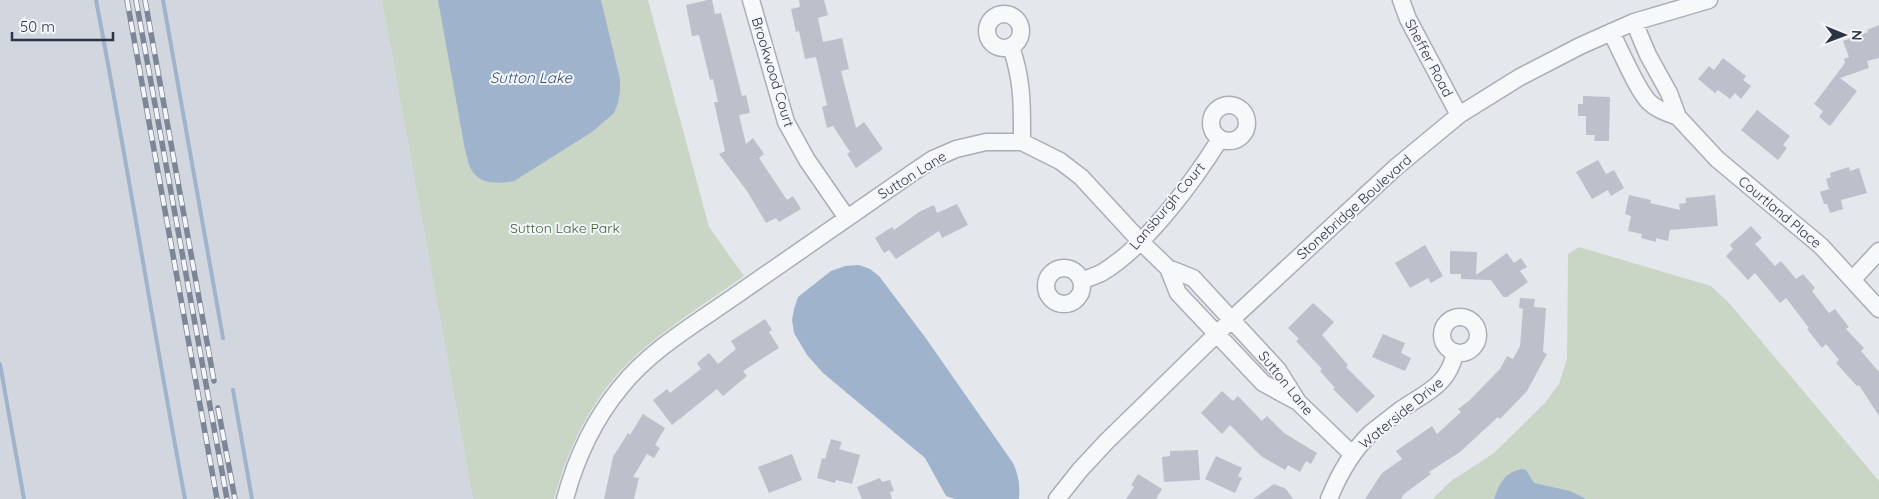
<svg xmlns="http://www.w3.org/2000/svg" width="1879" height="499" font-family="Quicksand,sans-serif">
	<rect width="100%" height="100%" fill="#e4e7ec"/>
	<path fill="#d2d6de" d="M0 0H382L473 499H0Z"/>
	<path fill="#c9d6c5" d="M382 0H648L709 227 744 276C712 299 678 320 648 345 599 384 570 440 554 499H473Z
		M1579 247 1711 286 1730 304 1879 481V499H1433L1451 481 1494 453 1545 403 1559 384 1567 359 1568 254Z"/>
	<path fill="#9fb4cc" d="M438 0H601L620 79V91L618 103 614 113 592 132 514 181C498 184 480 185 471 169 468 164 467 155 465 150Z
		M859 265 870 269 879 276 925 337 1013 463C1019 476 1020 485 1019 499H955L946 496 925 458 823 373 807 355 794 333 792 320 794 309 798 297 831 271 845 266Z
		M1522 469 1526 470 1534 483 1570 491 1586 499H1494C1499 484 1505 472 1522 469Z"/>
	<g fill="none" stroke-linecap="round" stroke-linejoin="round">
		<path stroke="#9fb4cc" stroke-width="4" d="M96 0C128 166 154 333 185 499
			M163 0 223 338
			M0 364 24 499
			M233 390 252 499"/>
	</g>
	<path fill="#bbc0ca" d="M708 0H712L715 14 721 13 742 96 746 95 750 113 739 115 746 144 753 138 764 154 759 158 787 200 793 196 801 209 779 222 776 218 766 223 747 191 719 154 725 151 714 102H718L713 79 710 80 699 35 692 36 686 5Z
		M799 0H824L828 15 818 18 823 42 842 38 849 69 841 71 856 128 864 122 883 149 856 168 847 154 850 152 833 126 827 128 822 107 827 105 816 57 805 59 799 31 796 32 791 9 800 7Z
		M1879 25V58L1867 61 1869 68 1840 78 1857 91 1830 126 1819 117 1823 111 1814 104 1845 63 1844 59 1849 57 1843 41 1868 32 1867 30Z
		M1723 58 1746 76 1743 80 1751 86 1741 99 1735 93 1730 99 1718 90 1715 93 1698 79 1709 66 1714 70Z
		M1583 96 1610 97 1609 141H1594L1595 135H1586V116H1578V104H1583Z
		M1757 110 1790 136 1783 145 1787 148 1778 160 1741 130Z
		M1598 160 1606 174 1614 170 1624 188 1611 196 1608 190 1592 199 1576 172Z
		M1849 167 1850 171 1859 168 1867 193 1841 200 1843 209 1830 213 1827 204H1824L1820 192 1829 189 1826 179 1831 177 1830 173Z
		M1629 195 1651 200 1650 203 1680 210 1679 204 1686 203V198L1715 195 1718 226 1670 230 1668 241 1656 238V242L1641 238 1642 234 1628 231 1631 216 1625 214Z
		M957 204 968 225 942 238 939 231 896 259 889 250 884 253 875 238 892 227 894 230 919 212 934 205 937 213Z
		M1751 226 1762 238 1755 244 1775 266 1781 261 1796 279 1803 274 1815 288 1812 291 1829 313 1835 309 1849 327 1846 329 1864 348 1861 351 1879 372V416L1859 385 1857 386 1836 363 1839 360 1826 344 1822 348 1807 329 1809 328 1786 298 1780 303 1755 273 1748 280 1726 256 1733 249 1730 245Z
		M1425 245 1443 276 1431 283 1428 278 1410 288 1395 263Z
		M1450 251 1477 252 1476 275 1507 253 1514 263 1521 258 1527 267 1520 271 1528 282 1507 297H1503L1491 280 1461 279V274H1450Z
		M1520 298 1535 299 1534 307 1546 308 1543 352 1547 354 1527 391 1500 419 1498 417 1460 452 1429 472 1431 474 1404 494 1401 499H1365L1382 473 1402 459 1396 451 1432 426 1437 434 1461 412 1458 409 1470 400 1500 369 1507 356 1513 359 1520 346 1523 309 1519 308Z
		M1313 303 1334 322 1322 335 1348 365 1346 367 1375 396 1357 413 1333 389 1335 388 1320 371 1322 369 1296 341 1299 339 1288 328Z
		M765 319 772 330 769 332 779 348 743 371 747 376 723 396 717 389 672 425 653 400 667 389 670 393 701 369 697 363 709 353 718 364 736 349 731 341Z
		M1383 334 1405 343 1401 353 1411 358 1405 371 1372 357Z
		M1222 391 1233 401 1238 396 1262 421 1267 416 1284 433 1317 453 1311 464 1306 461 1300 472 1288 465 1285 470 1261 456 1230 425 1222 434 1201 413Z
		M643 414 665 428 655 445 660 448 654 458 647 454 633 477 639 478 634 499H604L613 457 628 433 630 435Z
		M831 439 842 442 839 449 860 455 852 484 836 480 835 483 817 478 822 458 825 459Z
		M1198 450 1200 480 1164 482 1162 457 1170 456V451Z
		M792 454 802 480 769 493 758 467Z
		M1216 456 1242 468 1238 476 1242 478 1235 493 1205 479Z
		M1138 474 1162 489 1156 499H1126L1134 487 1131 485Z
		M880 478 882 482 890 480 894 491 890 492 892 499H862L857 487Z
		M1274 484 1286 489 1293 499H1253Z"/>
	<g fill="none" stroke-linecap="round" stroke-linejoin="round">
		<g stroke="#a9aeb7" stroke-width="19">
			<path id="street" d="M751 0 786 122 807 160 847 218
				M1401 0 1408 19 1459 115
				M987 31a17 17 0 1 1 34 0a17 17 0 1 1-34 0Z
				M1634 22 1648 55 1669 93 1678 117 1717 159 1821 246 1879 309
				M1611 32C1620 49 1637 90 1649 102 1657 110 1668 113 1678 117
				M1011 47C1023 81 1022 107 1022 142
				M1211 123a18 18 0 1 1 36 0a18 18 0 1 1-36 0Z
				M1046 286a18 18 0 1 1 36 0a18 18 0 1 1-36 0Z
				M1168 268 1178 293 1263 383 1296 401
				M1853 279 1879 251
				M1081 281C1088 278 1096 276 1103 272 1147 245 1193 182 1220 139
				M1442 335a18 18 0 1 1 36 0a18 18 0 1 1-36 0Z
				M565 499C576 458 593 421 620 388 650 350 695 324 735 296 795 254 855 213 915 171L933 159 956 149 986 142H1022L1060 161 1081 177 1140 241 1168 268 1193 278 1278 370 1298 402 1352 454
				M1057 499 1080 470 1107 441 1232 319 1395 168 1459 115 1520 77 1580 46 1634 22 1709 0
				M1329 499C1339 474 1352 451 1372 432 1381 425 1390 418 1399 411 1424 393 1449 386 1455 352"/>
		</g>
		<use href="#street" stroke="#f7f8fa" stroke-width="16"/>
		<g stroke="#7d8696" stroke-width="5.5">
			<path id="rail" d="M127 0 217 499
				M136 0 227 499
				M145 0 214 381
				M218 408 235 499"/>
		</g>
		<use href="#rail" stroke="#f4f6f9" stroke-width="4" stroke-dasharray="11" stroke-linecap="butt"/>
	</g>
	<g text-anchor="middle" stroke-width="4" stroke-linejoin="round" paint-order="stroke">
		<g font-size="14" fill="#2b3445" stroke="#f4f6f9">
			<text transform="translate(1429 58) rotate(62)" y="5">Sheffer Road</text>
			<text transform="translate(773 72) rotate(73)" y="5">Brookwood Court</text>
			<text transform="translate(912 175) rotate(-32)" y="5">Sutton Lane</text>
			<text transform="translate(1167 206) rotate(-50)" y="5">Lansburgh Court</text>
			<text transform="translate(1354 207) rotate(-42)" y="5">Stonebridge Boulevard</text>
			<text transform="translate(1780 212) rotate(40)" y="5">Courtland Place</text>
			<text transform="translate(1286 383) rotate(51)" y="5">Sutton Lane</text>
			<text transform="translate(1401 413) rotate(-39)" y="5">Waterside Drive</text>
		</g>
		<g font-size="14" fill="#3f6138" stroke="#f4f6f9">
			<text x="565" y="233">Sutton Lake Park</text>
		</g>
		<g font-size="15" font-style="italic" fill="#34527a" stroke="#f4f6f9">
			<text x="531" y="83">Sutton Lake</text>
		</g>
	</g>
	<g transform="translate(1844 35) rotate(91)" stroke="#f4f6f9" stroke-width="4" paint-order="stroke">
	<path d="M0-4L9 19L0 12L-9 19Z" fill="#2b3445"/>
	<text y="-8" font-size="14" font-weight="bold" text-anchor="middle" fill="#2b3445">N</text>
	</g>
	<path d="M12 32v8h101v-8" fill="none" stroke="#2b3445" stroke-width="2.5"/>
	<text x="20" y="32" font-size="15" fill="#2b3445" stroke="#f4f6f9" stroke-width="4" paint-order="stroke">50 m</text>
</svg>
